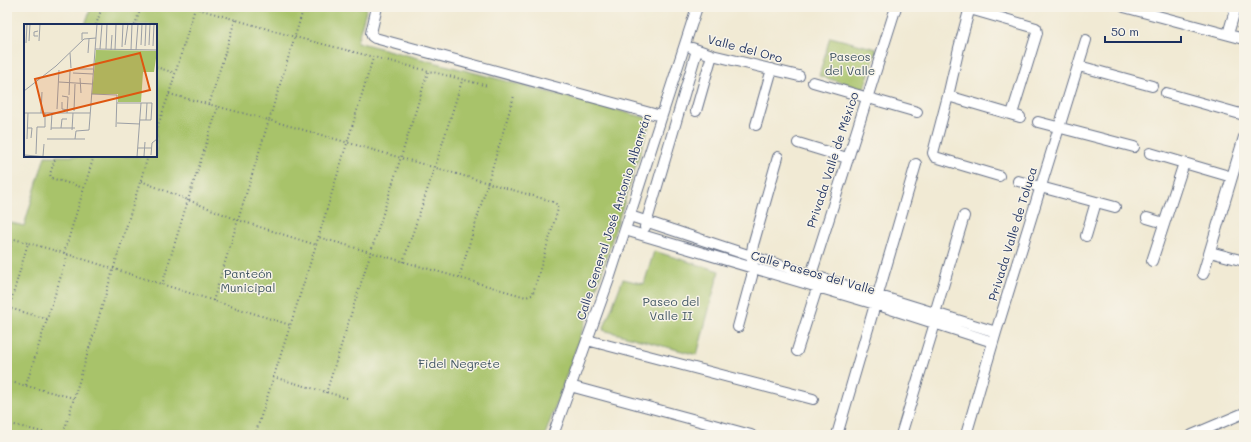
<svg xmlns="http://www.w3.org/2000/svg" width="1251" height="442" font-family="Mali,sans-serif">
	<rect width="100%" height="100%" fill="#f7f3e8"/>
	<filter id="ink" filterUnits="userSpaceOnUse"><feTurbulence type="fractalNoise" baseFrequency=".025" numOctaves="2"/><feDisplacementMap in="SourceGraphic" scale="8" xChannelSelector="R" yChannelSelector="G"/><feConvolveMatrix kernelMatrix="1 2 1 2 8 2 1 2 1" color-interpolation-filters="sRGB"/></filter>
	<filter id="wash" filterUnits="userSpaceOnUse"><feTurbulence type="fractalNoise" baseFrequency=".012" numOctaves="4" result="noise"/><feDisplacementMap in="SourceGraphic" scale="16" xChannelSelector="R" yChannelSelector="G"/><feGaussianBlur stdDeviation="0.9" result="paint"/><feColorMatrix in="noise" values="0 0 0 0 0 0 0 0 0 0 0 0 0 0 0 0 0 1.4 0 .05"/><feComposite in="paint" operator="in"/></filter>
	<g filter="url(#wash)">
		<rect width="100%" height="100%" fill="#f1ead4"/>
		<path fill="#a8c36a" stroke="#627964" d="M91 7H367L357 42 651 119 584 326 545 435H7V222L24 226 45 156H156V25H85Z
			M830 37 877 49 864 89 819 76Z
			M654 251 719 271 697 355 603 330 623 279 644 284Z"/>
	</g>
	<g filter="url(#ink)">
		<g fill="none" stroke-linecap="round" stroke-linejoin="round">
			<g stroke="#667087" stroke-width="12">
				<path id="minor" d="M377 7 371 33 372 36 375 38 661 116
					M970 7 959 48 948 96 933 153 935 157 999 176
					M1124 7 1244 39
					M970 9 1036 28 1037 33 1012 114
					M1228 34 1236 7
					M692 48 712 55 799 76
					M1079 66 1152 86
					M813 82 917 112
					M1166 93 1244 115
					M948 96 1020 117
					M696 111 712 55
					M1038 122 1134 147
					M756 125 772 69
					M798 143 847 158
					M1150 153 1232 177
					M1018 181 1115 207
					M630 216 760 259 996 332
					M1147 218 1164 223
					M645 227 697 50
					M625 230 875 304 993 342
					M1086 236 1096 202
					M1210 252 1244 261
					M1152 261 1184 163
					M1203 274 1244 137
					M811 275 896 7
					M935 313 964 216
					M738 327 752 276V252L753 245 778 157
					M587 340 813 399
					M797 351 817 288
					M570 386 751 435
					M553 435 609 279 697 7
					M837 435 916 164
					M901 435 935 323
					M966 435 996 332 1086 40
					M1192 435 1244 413"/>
			</g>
			<path stroke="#667087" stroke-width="2" stroke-dasharray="1 3" stroke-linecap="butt" d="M195 8 295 37 488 86
				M96 25 102 7
				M135 25 141 7
				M156 67 175 73
				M169 94 269 120 304 7
				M209 105 235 20
				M156 131 169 94 195 8
				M56 156 50 174 51 178 84 188
				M141 181 238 220 316 245
				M7 237 28 243
				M64 253 94 156
				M7 258 13 239
				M403 262 435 167 462 81
				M459 278 514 96
				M162 285 188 200 218 107
				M213 301 269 120 551 201 556 204 558 209 533 293 532 295 526 297 318 237
				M47 319 9 308 28 243 64 253 290 325
				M273 377 347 398
				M7 381 74 398 63 435
				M26 385 68 254
				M326 393 428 72
				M74 398 148 156
				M7 423 53 435
				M255 435 316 245 373 58"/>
			<use href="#minor" stroke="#fff" stroke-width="10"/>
		</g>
	</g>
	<g text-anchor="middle" stroke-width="3" stroke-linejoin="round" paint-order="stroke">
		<g font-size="12" fill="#1b2f5e" stroke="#f7f3e8">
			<text transform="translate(745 49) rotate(15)" y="4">Valle del Oro</text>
			<text transform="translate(833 160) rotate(-72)" y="4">Privada Valle de México</text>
			<text transform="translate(614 217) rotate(-72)" y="4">Calle General José Antonio Albarrán</text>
			<text transform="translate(1013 234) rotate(-73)" y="4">Privada Valle de Toluca</text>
			<text transform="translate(813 273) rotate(16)" y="4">Calle Paseos del Valle</text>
		</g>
		<g font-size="12" fill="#3e5461" stroke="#f7f3e8">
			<text x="850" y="61">Paseos<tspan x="850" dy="14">del Valle</tspan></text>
			<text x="248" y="278">Panteón<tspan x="248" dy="14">Municipal</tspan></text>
			<text x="671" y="306">Paseo del<tspan x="671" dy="14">Valle II</tspan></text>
			<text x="459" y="368">Fidel Negrete</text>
		</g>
	</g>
	<g transform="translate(24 24)">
		<rect width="133" height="133" fill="#f1ead4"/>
		<path d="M72 26 133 27 130 48H119L117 78H94V70H68Z" fill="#a8c36a"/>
		<path fill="none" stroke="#9b9fa5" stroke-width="1" d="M14 12H10V8L14 7M58 16V9H64M5 17 6 0M15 17 16 0M2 19 3 0M101 21 104 0M117 21 118 0M125 21 126 0M121 22 122 0M129 22 130 0M98 23 99 0M71 25 133 26M76 25 78 0M82 25 83 0M87 26 88 11M91 26 92 1M107 26 108 0M112 26 114 0M46 29 47 44M64 29 65 15M50 45H69M49 49 69 50M56 54 57 69M35 58 68 60M0 67 32 42 60 15 72 14M67 70 93 71 92 103M45 71 46 47M38 72 44 73 43 89M38 78V85L44 86M93 79H128L127 96H116M33 85 35 46M50 87 51 60M0 89H66M17 89 18 68M122 96 123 79M93 99 116 100M13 103H21V89M3 104H8L7 114M27 104H51M37 104 38 95H43M27 106 28 89M48 106 49 89M3 115 4 89M23 115H61M51 115 52 107 65 106 73 0M114 124H127M12 130 13 103M0 131 26 133M127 131 128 119 133 115M19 132 20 120M120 132 121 118M113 133 117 79"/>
		<path fill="#de5710" fill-opacity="0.15" stroke="#de5710" stroke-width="2" d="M116 29 126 66 20 92 11 55Z"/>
		<rect width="133" height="133" fill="none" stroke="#1b2f5e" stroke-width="2"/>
	</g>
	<rect width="1251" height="442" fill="none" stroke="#f7f3e8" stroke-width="24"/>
	<path d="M1105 36v6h76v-6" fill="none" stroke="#1b2f5e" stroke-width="2"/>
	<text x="1111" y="36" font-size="12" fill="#1b2f5e" stroke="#f7f3e8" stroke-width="3" paint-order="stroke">50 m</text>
</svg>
